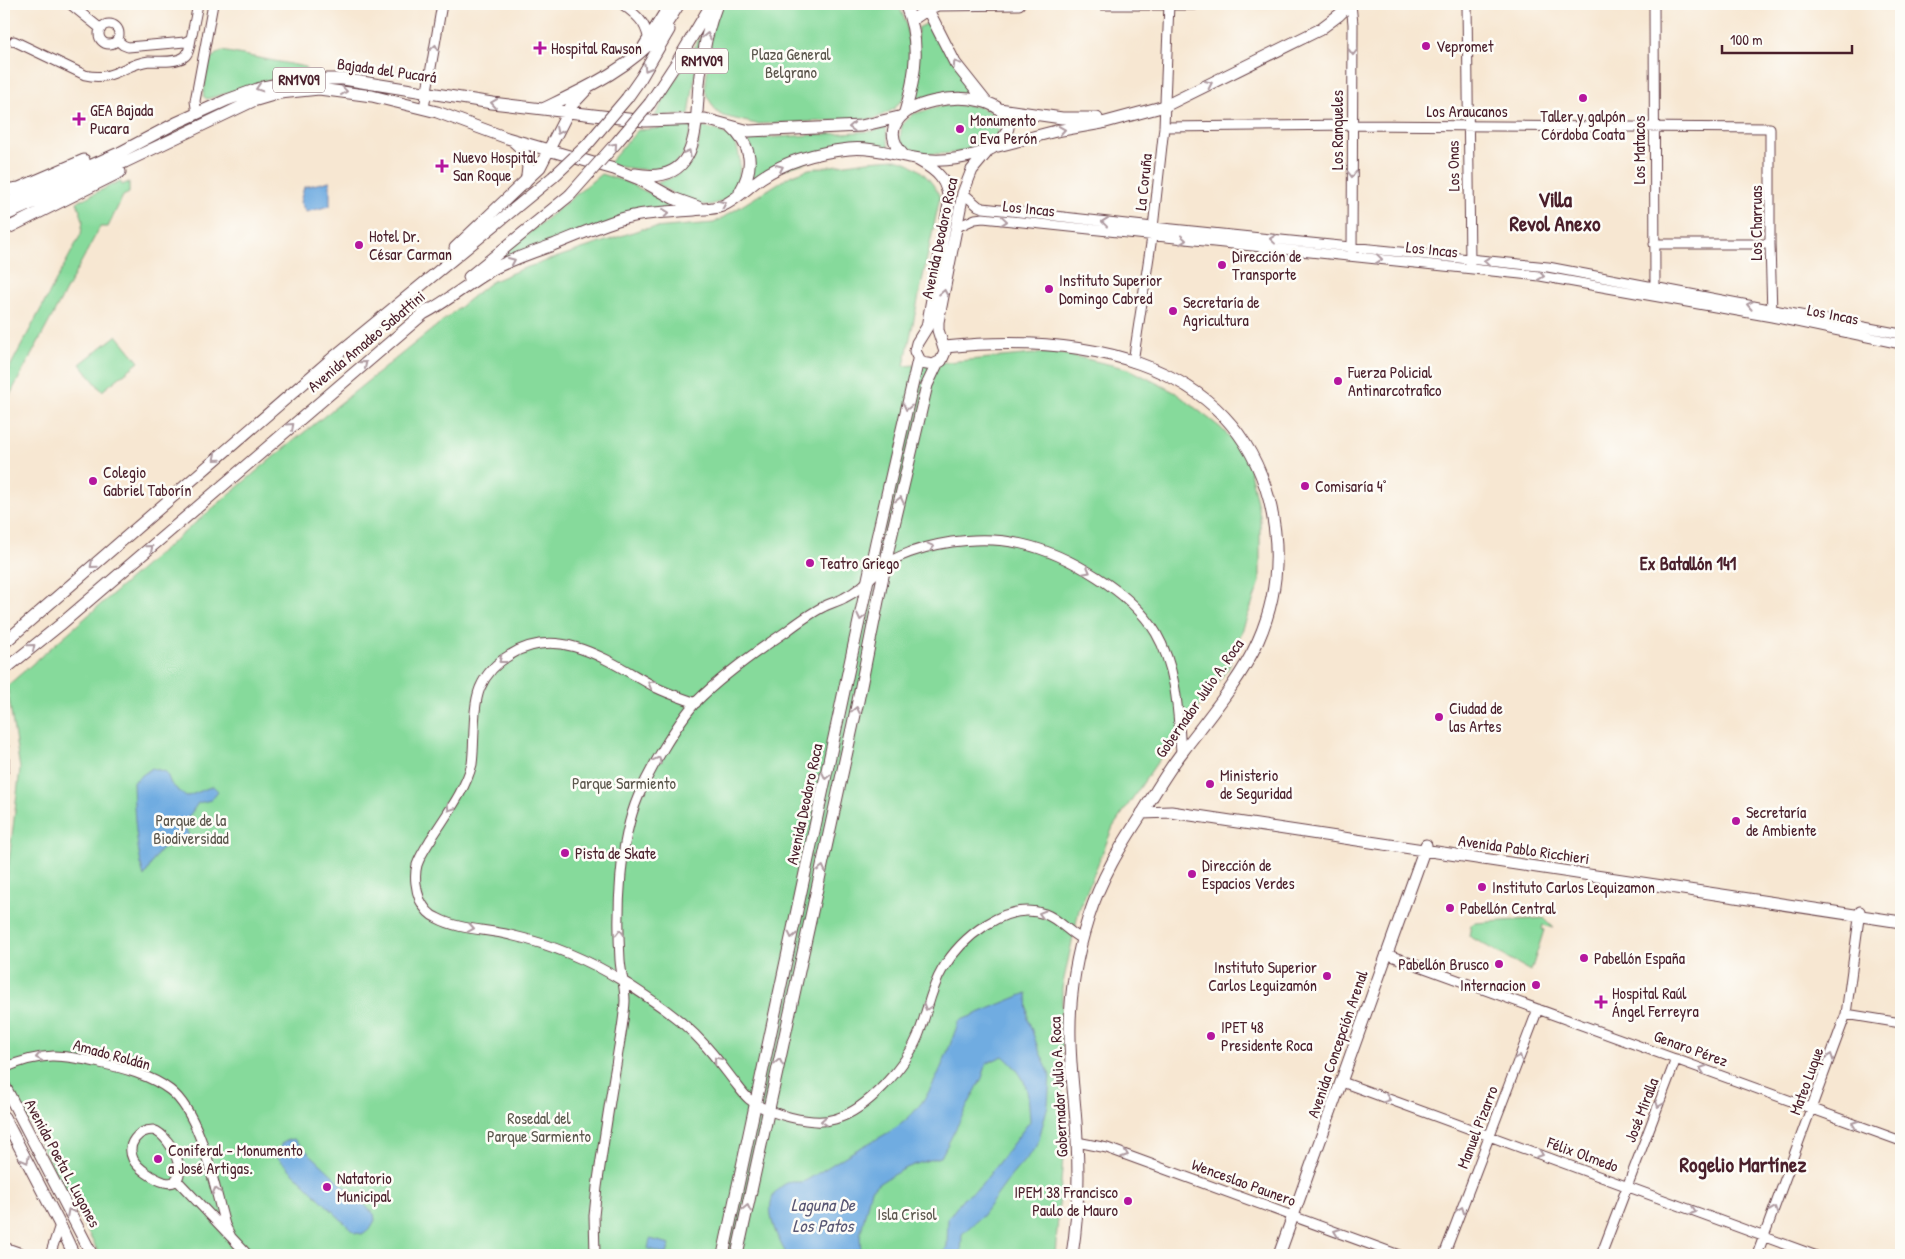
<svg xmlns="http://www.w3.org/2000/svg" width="1905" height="1259" font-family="'Patrick Hand',sans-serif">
	<rect width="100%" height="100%" fill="#fdfcf7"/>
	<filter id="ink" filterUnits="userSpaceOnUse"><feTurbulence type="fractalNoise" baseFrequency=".02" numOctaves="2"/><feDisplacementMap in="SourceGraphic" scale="10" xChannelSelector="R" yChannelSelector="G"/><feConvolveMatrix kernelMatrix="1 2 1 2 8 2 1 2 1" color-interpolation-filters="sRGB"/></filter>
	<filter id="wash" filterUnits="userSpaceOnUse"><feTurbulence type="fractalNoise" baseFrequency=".0096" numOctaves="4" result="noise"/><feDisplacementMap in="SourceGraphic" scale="20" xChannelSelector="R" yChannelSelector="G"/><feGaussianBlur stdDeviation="1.12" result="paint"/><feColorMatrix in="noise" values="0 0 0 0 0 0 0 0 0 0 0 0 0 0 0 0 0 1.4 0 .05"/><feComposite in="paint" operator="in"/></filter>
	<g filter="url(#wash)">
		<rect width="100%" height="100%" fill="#f7e7d2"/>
		<path fill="#86da9b" stroke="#687c63" d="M723 4H898L906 22 910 53 909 82 904 97 894 109 875 119 756 124 723 116 716 111 707 96 705 89 713 24Z
			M930 22 978 96C949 91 938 91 912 104L918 28Z
			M701 35 689 115 655 116Z
			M222 51 306 67 305 71 294 73 207 99 203 96C206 81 205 56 222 51Z
			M942 106C964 106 983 101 999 120L998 135C994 139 990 143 985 145 968 154 922 158 905 148L900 138 902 125 913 114Z
			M692 126C689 135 687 148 682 156 668 176 628 169 608 164L638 130Z
			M701 127C713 129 729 132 735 143 743 157 741 188 728 198 725 201 714 204 710 205 690 206 672 193 657 183 691 172 697 161 701 127Z
			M886 127 889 148 863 144 751 180 748 139 874 131Z
			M895 159C915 162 932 179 940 197L904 366 1056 352 1129 369 1176 393 1221 428 1246 454 1260 516V582L1229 667 1156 764 1113 827 1079 910 1062 988 1063 1158 1055 1255H100L4 1077V903L20 769 7 686 162 551 271 459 491 282 519 270 642 229 714 223 790 176 809 169 868 161Z
			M601 174 624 181 680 208 644 212 483 271Z
			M120 181 122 185 129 182V193L123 196 108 227H100L4 406V378L81 234 83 220 77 202Z
			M117 335 139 362 102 391 80 364Z
			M1544 918 1554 928 1543 925 1542 929 1544 930 1531 971 1469 936 1471 925 1475 923Z"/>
		<path fill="#70ace1" stroke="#5d6686" d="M330 181V206L306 212 300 202 304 187Z
			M152 768 166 772 171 784 186 797 213 786 218 791 211 800 198 803 187 819 186 829 191 841C162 839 157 854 144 877 136 846 134 814 133 782Z
			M1027 993 1028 1019 1038 1048 1050 1075 1048 1105 1037 1146 1011 1176 982 1216 962 1234 961 1255H943L947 1246 948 1218 963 1199 980 1187 1030 1121C1028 1088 1028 1078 1003 1056L987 1063 982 1078 941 1157C913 1163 895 1172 871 1189L860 1236 861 1255H787C776 1235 757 1200 785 1184 792 1180 800 1184 807 1180 824 1170 840 1159 856 1150 874 1140 893 1132 908 1118 935 1093 946 1054 959 1021Z
			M294 1139 374 1214 375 1220 370 1229 362 1234 355 1233 278 1158 281 1144 288 1140Z
			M650 1239 670 1244 667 1254 648 1249Z"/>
	</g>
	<g filter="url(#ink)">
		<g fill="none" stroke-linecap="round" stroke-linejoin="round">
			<g stroke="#643d44" stroke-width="11">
				<path id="minor" d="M70 4 101 29
					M622 4C635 14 645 21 648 37
					M1351 4 1353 24 1352 251
					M1467 4 1470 263
					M1654 4 1655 290
					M99 34a10 10 0 1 1 20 0a10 10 0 1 1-20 0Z
					M117 40 123 45 128 47 185 42 191 39 198 4
					M14 41 85 75C113 82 124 64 149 61 158 61 176 63 184 57 189 54 190 45 191 39
					M643 46 669 4
					M424 108 442 4
					M197 114 195 101 213 4
					M1164 127 1352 125 1770 128V244L1772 314
					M963 193 978 206 983 208 1153 227 1548 267 1901 334
					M957 227 975 219 983 218 1540 276 1772 317 1901 344
					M1654 244H1770
					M1133 362 1152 237 1164 127 1169 4
					M696 703C683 698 669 694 657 688 612 664 561 623 510 655 496 663 486 674 480 688 472 708 475 742 472 764 465 791 446 815 431 839 426 847 420 856 417 865 414 876 416 890 420 900 424 908 429 915 437 918 459 930 486 929 510 935 550 944 591 961 626 983 652 1000 680 1018 701 1041 713 1053 723 1067 733 1080 738 1086 743 1094 749 1099 767 1114 813 1126 835 1119 867 1110 906 1066 918 1036 927 1014 930 990 942 970 961 938 1006 900 1045 914 1059 919 1069 933 1082 939
					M4 747V770
					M1386 954 1901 1141
					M1846 1014 1901 1023
					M4 1068C42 1052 60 1054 100 1063 123 1068 150 1075 170 1090 202 1115 214 1187 225 1225L231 1237
					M1342 1082 1814 1255
					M153 1130C174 1136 194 1190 164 1182 154 1179 137 1168 133 1159 126 1144 138 1130 153 1130Z
					M1077 1142 1107 1148 1399 1255
					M176 1179 248 1255
					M4 1247 27 1255
					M50 1255 60 1225
					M595 1255 594 1216 597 1187C603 1146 609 1105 616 1065 619 1044 624 1022 625 1001 625 987 621 974 620 960 617 911 619 842 638 797 649 771 677 723 696 702 721 677 754 653 784 633 796 624 809 614 823 607 830 603 837 602 844 598 864 588 870 577 885 565 892 559 903 555 911 552 945 540 987 536 1022 544 1067 554 1132 592 1156 633 1177 669 1178 712 1181 752
					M1444 1255 1538 1009
					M1601 1255 1676 1059
					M1757 1255 1846 1014 1860 911"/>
			</g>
			<g stroke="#643d44" stroke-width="13">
				<path id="major" d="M905 4C921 40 916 75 905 112
					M925 4 955 63 986 102
					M1102 4H1195
					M912 20 928 9 938 5 1019 4
					M627 98 641 78 669 30
					M650 103 677 62 711 5
					M543 109C584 89 629 69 660 33 667 24 673 14 679 4
					M999 109 1062 118H1097
					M730 126C752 146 755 166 740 192
					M513 141C528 153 531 165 525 183
					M998 146 1056 131 1102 123 1165 106 1319 30 1339 15 1350 4
					M918 160C938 171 948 180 949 204L927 327 917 343 915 351 921 363 933 365 941 361 945 352 938 330V322L963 193 972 170 987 152
					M635 174C705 187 694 119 700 75 703 51 708 27 717 4
					M4 190 19 188 84 160
					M4 204 119 153 176 123 227 100 263 87 304 79H343L492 103 645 121 705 119 749 131 861 126 899 117
					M4 216 125 162 253 101 280 93 319 89 372 96 437 112 507 138 614 169 639 179 673 198 698 207
					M4 230 120 172
					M455 248 540 167 571 106 587 89
					M469 277 570 195
					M425 313C449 300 470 282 493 269 512 259 533 252 553 245 576 236 598 226 621 219 644 212 670 212 694 210 703 209 713 209 722 206 736 200 748 187 761 178 786 161 819 152 849 149 870 147 888 153 909 157 931 162 954 161 977 154 987 151 997 148 1003 138 1006 134 1009 128 1008 123 999 77 853 100 904 156
					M945 347C1072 334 1230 354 1269 499 1281 547 1278 596 1258 641 1241 679 1208 718 1183 751 1168 770 1156 791 1143 812 1120 847 1101 878 1088 919 1076 957 1069 998 1070 1038 1070 1072 1076 1106 1077 1141 1079 1178 1078 1218 1072 1255
					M4 643 335 356 553 177
					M4 670 60 625 429 309
					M1142 813 1171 812 1901 922
					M4 1085 92 1255
					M4 1117 60 1225 74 1255
					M723 1255 876 542 918 360
					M737 1255 858 701 889 546 927 385 937 364
					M1279 1255 1426 845"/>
			</g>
			<use href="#minor" stroke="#fff" stroke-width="9"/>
			<use href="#major" stroke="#fff" stroke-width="11"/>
			<g stroke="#643d44" stroke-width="13" stroke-linecap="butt">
				<path id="major-bridge" d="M553 177 587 145 627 98
					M570 195 617 142 650 103"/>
			</g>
			<use href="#major-bridge" stroke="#fff" stroke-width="11"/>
		</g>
		<defs><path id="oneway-chevron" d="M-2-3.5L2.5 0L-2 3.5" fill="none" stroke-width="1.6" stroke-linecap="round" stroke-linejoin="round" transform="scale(1.25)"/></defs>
		<g stroke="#ae9aa0">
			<use href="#oneway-chevron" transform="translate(707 36) rotate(-78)"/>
			<use href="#oneway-chevron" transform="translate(435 48) rotate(-81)"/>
			<use href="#oneway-chevron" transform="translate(1353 52) rotate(91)"/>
			<use href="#oneway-chevron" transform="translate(956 64) rotate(-124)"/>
			<use href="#oneway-chevron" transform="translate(647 68) rotate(120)"/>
			<use href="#oneway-chevron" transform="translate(1209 84) rotate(-25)"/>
			<use href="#oneway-chevron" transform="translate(259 88) rotate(162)"/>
			<use href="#oneway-chevron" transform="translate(344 91) rotate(7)"/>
			<use href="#oneway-chevron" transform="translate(494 103) rotate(-172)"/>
			<use href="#oneway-chevron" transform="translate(852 127) rotate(177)"/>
			<use href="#oneway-chevron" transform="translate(1062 130) rotate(-9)"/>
			<use href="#oneway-chevron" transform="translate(559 131) rotate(116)"/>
			<use href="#oneway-chevron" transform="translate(614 146) rotate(-49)"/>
			<use href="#oneway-chevron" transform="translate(688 153) rotate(-61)"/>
			<use href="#oneway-chevron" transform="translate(780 168) rotate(-25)"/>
			<use href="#oneway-chevron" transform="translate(1352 174) rotate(90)"/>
			<use href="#oneway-chevron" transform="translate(723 204) rotate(-24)"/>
			<use href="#oneway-chevron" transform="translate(666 213) rotate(-6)"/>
			<use href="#oneway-chevron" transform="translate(1004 221) rotate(6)"/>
			<use href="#oneway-chevron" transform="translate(1105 222) rotate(-173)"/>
			<use href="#oneway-chevron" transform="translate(1273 239) rotate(-174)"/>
			<use href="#oneway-chevron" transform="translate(1183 240) rotate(6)"/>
			<use href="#oneway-chevron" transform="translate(1379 259) rotate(6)"/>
			<use href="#oneway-chevron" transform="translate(512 261) rotate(-23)"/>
			<use href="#oneway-chevron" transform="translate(1487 261) rotate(-174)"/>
			<use href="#oneway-chevron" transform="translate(1541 276) rotate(8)"/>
			<use href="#oneway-chevron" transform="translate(944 293) rotate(-79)"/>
			<use href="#oneway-chevron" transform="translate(1750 305) rotate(-169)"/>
			<use href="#oneway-chevron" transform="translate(364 364) rotate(-40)"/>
			<use href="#oneway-chevron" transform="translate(907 407) rotate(103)"/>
			<use href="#oneway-chevron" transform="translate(291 426) rotate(-42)"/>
			<use href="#oneway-chevron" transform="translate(216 458) rotate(139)"/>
			<use href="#oneway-chevron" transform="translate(900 500) rotate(-77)"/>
			<use href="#oneway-chevron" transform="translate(931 547) rotate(-13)"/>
			<use href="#oneway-chevron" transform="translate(150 548) rotate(-40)"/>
			<use href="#oneway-chevron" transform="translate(93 565) rotate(139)"/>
			<use href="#oneway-chevron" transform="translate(1087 571) rotate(28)"/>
			<use href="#oneway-chevron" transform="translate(861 617) rotate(103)"/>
			<use href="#oneway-chevron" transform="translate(32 647) rotate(-39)"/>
			<use href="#oneway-chevron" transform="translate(502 660) rotate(143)"/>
			<use href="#oneway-chevron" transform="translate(651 684) rotate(-152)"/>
			<use href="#oneway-chevron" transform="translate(856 710) rotate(-78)"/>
			<use href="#oneway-chevron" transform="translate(658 760) rotate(-61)"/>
			<use href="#oneway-chevron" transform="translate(826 776) rotate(102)"/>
			<use href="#oneway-chevron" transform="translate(450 808) rotate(122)"/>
			<use href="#oneway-chevron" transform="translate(822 869) rotate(-77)"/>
			<use href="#oneway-chevron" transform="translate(1042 914) rotate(-164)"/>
			<use href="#oneway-chevron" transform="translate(471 928) rotate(9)"/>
			<use href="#oneway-chevron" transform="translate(620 933) rotate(-90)"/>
			<use href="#oneway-chevron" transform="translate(792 935) rotate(102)"/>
			<use href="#oneway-chevron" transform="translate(927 1007) rotate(108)"/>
			<use href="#oneway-chevron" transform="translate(39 1057) rotate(170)"/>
			<use href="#oneway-chevron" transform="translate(1830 1057) rotate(-70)"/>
			<use href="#oneway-chevron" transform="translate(1519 1058) rotate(-69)"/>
			<use href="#oneway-chevron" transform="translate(717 1060) rotate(-130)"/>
			<use href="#oneway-chevron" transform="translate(779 1062) rotate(-78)"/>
			<use href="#oneway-chevron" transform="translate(1703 1069) rotate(-160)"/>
			<use href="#oneway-chevron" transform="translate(1387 1099) rotate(20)"/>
			<use href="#oneway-chevron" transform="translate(1659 1104) rotate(111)"/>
			<use href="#oneway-chevron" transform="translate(824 1121) rotate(176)"/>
			<use href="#oneway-chevron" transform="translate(1855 1124) rotate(-160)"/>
			<use href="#oneway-chevron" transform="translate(1125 1154) rotate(20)"/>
			<use href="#oneway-chevron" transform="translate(1540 1154) rotate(20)"/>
			<use href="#oneway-chevron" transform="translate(26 1160) rotate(62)"/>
			<use href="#oneway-chevron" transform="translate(216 1191) rotate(-106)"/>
			<use href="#oneway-chevron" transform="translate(747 1208) rotate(-78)"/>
			<use href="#oneway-chevron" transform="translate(1461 1210) rotate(-69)"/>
			<use href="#oneway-chevron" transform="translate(1774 1210) rotate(-70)"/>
			<use href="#oneway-chevron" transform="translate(1693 1211) rotate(20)"/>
			<use href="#oneway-chevron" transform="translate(70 1212) rotate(-118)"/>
			<use href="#oneway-chevron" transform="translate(1337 1232) rotate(-160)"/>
		</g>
	</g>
	<g fill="#b5179e" stroke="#fdfcf7" stroke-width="2">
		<circle cx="1426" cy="46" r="5"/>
		<path d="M537.5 40.5h5v5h5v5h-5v5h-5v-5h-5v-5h5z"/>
		<circle cx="1583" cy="98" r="5"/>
		<path d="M76.5 111.5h5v5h5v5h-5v5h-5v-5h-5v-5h5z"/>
		<circle cx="960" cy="129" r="5"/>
		<path d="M439.5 158.5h5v5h5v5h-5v5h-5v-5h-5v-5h5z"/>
		<circle cx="359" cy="245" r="5"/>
		<circle cx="1222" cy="265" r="5"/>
		<circle cx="1049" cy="289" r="5"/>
		<circle cx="1173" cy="311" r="5"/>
		<circle cx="1338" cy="381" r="5"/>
		<circle cx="93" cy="481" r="5"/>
		<circle cx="1305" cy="486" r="5"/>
		<circle cx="810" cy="563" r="5"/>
		<circle cx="1439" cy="717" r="5"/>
		<circle cx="1210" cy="784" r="5"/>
		<circle cx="1736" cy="821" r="5"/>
		<circle cx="565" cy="853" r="5"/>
		<circle cx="1192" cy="874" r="5"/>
		<circle cx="1482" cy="887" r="5"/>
		<circle cx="1450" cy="908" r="5"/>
		<circle cx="1584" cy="958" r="5"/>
		<circle cx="1499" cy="964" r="5"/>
		<circle cx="1327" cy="976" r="5"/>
		<circle cx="1536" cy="985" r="5"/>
		<path d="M1598.5 994.5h5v5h5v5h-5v5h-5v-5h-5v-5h5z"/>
		<circle cx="1211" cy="1036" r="5"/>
		<circle cx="158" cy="1159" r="5"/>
		<circle cx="327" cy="1187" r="5"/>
		<circle cx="1128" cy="1201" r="5"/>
	</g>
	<g text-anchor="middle" stroke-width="5" stroke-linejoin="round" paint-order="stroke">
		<g fill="#fdfcf7" stroke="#806168" stroke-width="1">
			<rect x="676" y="48.5" width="52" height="25" rx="4"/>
			<rect x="273" y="67.5" width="52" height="25" rx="4"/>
		</g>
		<g font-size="15" font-weight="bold" fill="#4a1f2b">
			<text x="702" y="66">RN1V09</text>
			<text x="299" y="85">RN1V09</text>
		</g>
		<g font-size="16" fill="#4a1f2b" stroke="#fdfcf7" text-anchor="start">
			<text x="1436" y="52">Vepromet</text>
			<text x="551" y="54">Hospital Rawson</text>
			<text x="90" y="116">GEA Bajada<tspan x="90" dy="18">Pucara</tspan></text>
			<text x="1583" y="122" text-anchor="middle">Taller y galpón<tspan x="1583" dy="18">Córdoba Coata</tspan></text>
			<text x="970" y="126">Monumento<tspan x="970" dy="18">a Eva Perón</tspan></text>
			<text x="453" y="163">Nuevo Hospital<tspan x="453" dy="18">San Roque</tspan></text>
			<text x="369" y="242">Hotel Dr.<tspan x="369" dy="18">César Carman</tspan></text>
			<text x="1232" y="262">Dirección de<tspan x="1232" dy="18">Transporte</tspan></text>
			<text x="1059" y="286">Instituto Superior<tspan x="1059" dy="18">Domingo Cabred</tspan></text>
			<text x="1183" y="308">Secretaría de<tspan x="1183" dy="18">Agricultura</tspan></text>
			<text x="1348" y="378">Fuerza Policial<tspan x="1348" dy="18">Antinarcotrafico</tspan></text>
			<text x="103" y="478">Colegio<tspan x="103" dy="18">Gabriel Taborín</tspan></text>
			<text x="1315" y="492">Comisaría 4°</text>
			<text x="820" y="569">Teatro Griego</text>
			<text x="1449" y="714">Ciudad de<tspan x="1449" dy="18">las Artes</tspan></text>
			<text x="1220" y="781">Ministerio<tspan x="1220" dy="18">de Seguridad</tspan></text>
			<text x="1746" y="818">Secretaría<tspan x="1746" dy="18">de Ambiente</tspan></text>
			<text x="575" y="859">Pista de Skate</text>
			<text x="1202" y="871">Dirección de<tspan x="1202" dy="18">Espacios Verdes</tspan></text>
			<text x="1492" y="893">Instituto Carlos Lequizamon</text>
			<text x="1460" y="914">Pabellón Central</text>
			<text x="1594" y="964">Pabellón España</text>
			<text x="1489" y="970" text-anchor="end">Pabellón Brusco</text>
			<text x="1317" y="973" text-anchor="end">Instituto Superior<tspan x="1317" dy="18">Carlos Leguizamón</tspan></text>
			<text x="1526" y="991" text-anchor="end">Internacion</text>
			<text x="1612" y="999">Hospital Raúl<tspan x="1612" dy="18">Ángel Ferreyra</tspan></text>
			<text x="1221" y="1033">IPET 48<tspan x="1221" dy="18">Presidente Roca</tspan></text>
			<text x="168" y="1156">Coniferal - Monumento<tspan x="168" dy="18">a José Artigas.</tspan></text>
			<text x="337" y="1184">Natatorio<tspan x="337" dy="18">Municipal</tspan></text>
			<text x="1118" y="1198" text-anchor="end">IPEM 38 Francisco<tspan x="1118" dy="18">Paulo de Mauro</tspan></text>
		</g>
		<g font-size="16" fill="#5c574d" stroke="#fdfcf7">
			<text x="791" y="60">Plaza General<tspan x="791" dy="18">Belgrano</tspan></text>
			<text x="624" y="789">Parque Sarmiento</text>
			<text x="191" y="826">Parque de la<tspan x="191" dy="18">Biodiversidad</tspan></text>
			<text x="539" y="1124">Rosedal del<tspan x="539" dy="18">Parque Sarmiento</tspan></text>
			<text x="907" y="1220">Isla Crisol</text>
		</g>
		<g font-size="16" fill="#4a1f2b" stroke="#fdfcf7">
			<text transform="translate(387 70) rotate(8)" y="6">Bajada del Pucará</text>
			<text x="1467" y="117">Los Araucanos</text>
			<text transform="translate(1337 130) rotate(-90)" y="6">Los Ranqueles</text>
			<text transform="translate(1639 150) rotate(-90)" y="6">Los Matacos</text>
			<text transform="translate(1453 166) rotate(-91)" y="6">Los Onas</text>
			<text transform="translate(1143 182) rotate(-84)" y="6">La Coruña</text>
			<text transform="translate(1029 208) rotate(6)" y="6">Los Incas</text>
			<text transform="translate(1756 223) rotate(-90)" y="6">Los Charruas</text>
			<text transform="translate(939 238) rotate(-78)" y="6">Avenida Deodoro Roca</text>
			<text transform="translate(1432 249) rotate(6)" y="6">Los Incas</text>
			<text transform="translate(1833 314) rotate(11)" y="6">Los Incas</text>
			<text transform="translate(366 341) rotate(-40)" y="6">Avenida Amadeo Sabattini</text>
			<text transform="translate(1199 698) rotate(-55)" y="6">Gobernador Julio A. Roca</text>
			<text transform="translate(804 804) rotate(-78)" y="6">Avenida Deodoro Roca</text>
			<text transform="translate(1524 849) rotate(8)" y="6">Avenida Pablo Ricchieri</text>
			<text transform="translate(1337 1044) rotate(-71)" y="6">Avenida Concepción Arenal</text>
			<text transform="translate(1691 1048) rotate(20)" y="6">Genaro Pérez</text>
			<text transform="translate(112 1054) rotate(15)" y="6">Amado Roldán</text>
			<text transform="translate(1806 1081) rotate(-70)" y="6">Mateo Luque</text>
			<text transform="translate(1058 1087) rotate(-93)" y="6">Gobernador Julio A. Roca</text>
			<text transform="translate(1641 1110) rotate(-69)" y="6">José Miralla</text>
			<text transform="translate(1477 1127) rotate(-69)" y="6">Manuel Pizarro</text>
			<text transform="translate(1583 1154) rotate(20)" y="6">Félix Olmedo</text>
			<text transform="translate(63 1163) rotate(62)" y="6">Avenida Poeta L. Lugones</text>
			<text transform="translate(1244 1182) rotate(20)" y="6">Wenceslao Paunero</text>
		</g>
		<g font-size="18" font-weight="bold" fill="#4a1f2b" stroke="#fdfcf7">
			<text x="1688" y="570">Ex Batallón 141</text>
		</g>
		<g font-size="18" font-style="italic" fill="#595774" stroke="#fdfcf7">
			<text x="823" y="1211">Laguna De<tspan x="823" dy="21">Los Patos</tspan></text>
		</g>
		<g font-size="21" font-weight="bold" fill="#4a1f2b" stroke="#fdfcf7">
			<text x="1555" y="207">Villa<tspan x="1555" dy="24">Revol Anexo</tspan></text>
			<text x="1743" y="1172">Rogelio Martínez</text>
		</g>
	</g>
	<rect width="1905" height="1259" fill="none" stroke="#fdfcf7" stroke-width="20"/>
	<path d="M1722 45v8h130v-8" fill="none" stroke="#4a1f2b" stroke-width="2.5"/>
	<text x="1730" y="45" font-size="15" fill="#4a1f2b" stroke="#fdfcf7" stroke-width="4" paint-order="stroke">100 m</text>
</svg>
